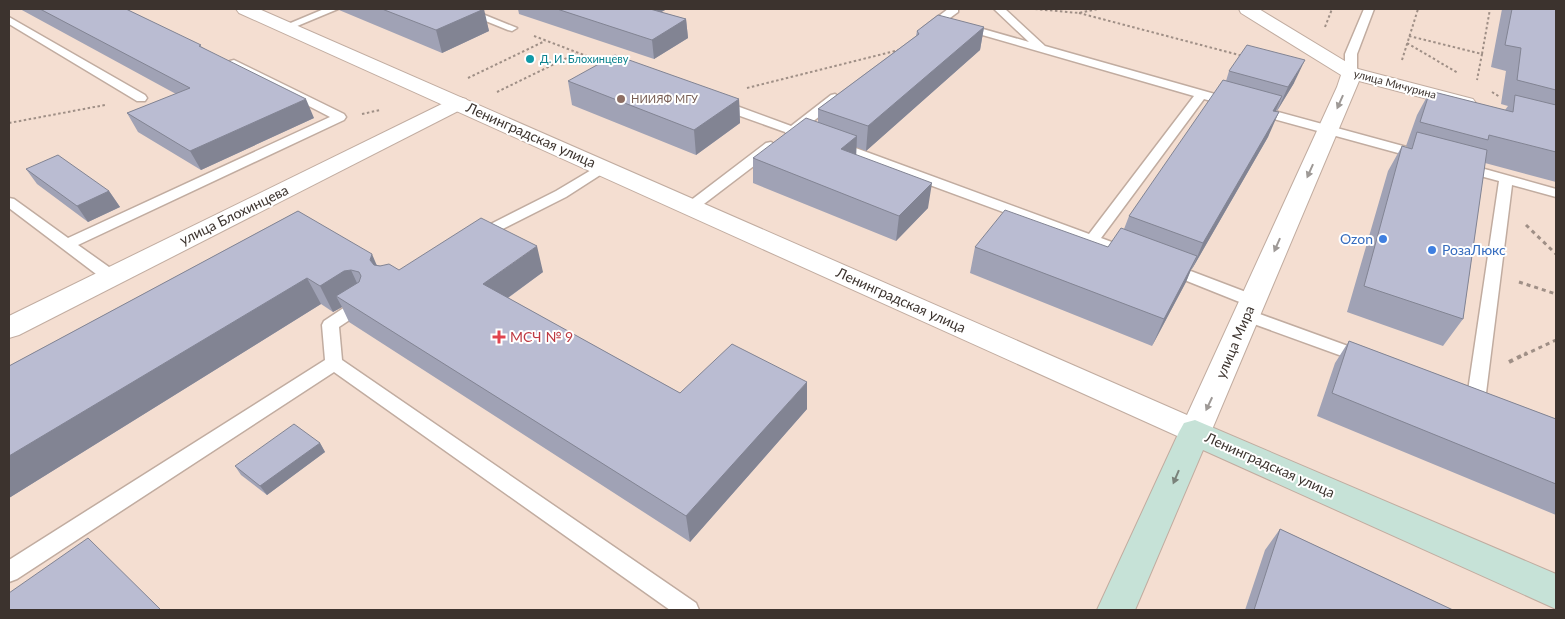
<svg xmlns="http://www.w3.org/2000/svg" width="1565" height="619" font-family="Lato,sans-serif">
	<rect width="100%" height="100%" fill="#f4ded1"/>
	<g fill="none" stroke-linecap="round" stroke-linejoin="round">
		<g stroke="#c1aca0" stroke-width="3">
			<path id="service" d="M324 9H338L290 29 286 30 281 27Z
				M456 9H470L517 28 512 31 508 30Z
				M948 9H958V12L931 32H923L922 30 923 28Z
				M994 9H1005L1045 46 1236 100 1238 103 1232 107 1204 99 1101 238 1133 250 1136 253 1133 256H1123L832 149 831 146 837 142 842 143 1089 234 1194 96 958 28 957 26 962 23 1029 42Z
				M1364 9H1374L1357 54V73L1351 76 1345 73V54Z
				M9 17 145 95 147 98 145 101H137L9 24Z
				M234 60 344 114 346 117 344 120 78 245 116 272 118 276 116 280H104L9 208V198L14 199 68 238 330 117 230 65 228 63 230 61Z
				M835 94 841 98 839 101 802 130 815 134 817 137 811 141 787 135 785 132 715 107 713 104 719 100 723 101 791 126 831 95Z
				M1256 106 1425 152 1427 155 1420 159 1252 113 1250 110Z
				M771 142 777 146 776 149 696 210H686L684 207 686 204 766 143Z
				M603 163 608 164 610 167 608 170 566 197 483 239H473L471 236 473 233 556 191Z
				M1463 163 1556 189V197L1512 185 1485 401 1482 406 1476 408 1460 402 1457 397 1460 392 1468 391 1499 181 1458 170 1456 167 1458 164Z
				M1167 262 1259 297 1261 301 1259 305 1253 306 1247 305 1162 271 1159 267 1162 263Z
				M363 298 369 299 371 303 369 307 339 327 342 360 696 603 699 610H670L334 372 17 579 9 582V560L325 360 322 325 324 321 357 299Z
				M1246 309 1370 354 1373 358 1370 362 1364 364 1240 319 1238 315 1240 311Z"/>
		</g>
		<g stroke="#c1aca0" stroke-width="2">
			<path id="minor" d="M459 97 466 99 469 103 466 107 19 335 9 338V316L452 99Z"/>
		</g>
		<g stroke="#c1aca0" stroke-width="2">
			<path id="tertiary" d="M236 9H259L1187 415 1337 87 1341 75 1241 13 1239 9H1259L1358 69 1473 99 1476 103 1473 107 1466 109 1359 81 1211 432 1206 441 1195 444 239 13Z"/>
		</g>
		<g stroke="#c1aca0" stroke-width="2">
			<path id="secondary" d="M1195 420 1556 574V609L1203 450 1135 610H1097L1179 432 1184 423Z"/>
		</g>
		<path stroke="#9f8f86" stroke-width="2" stroke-dasharray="2.5 2.5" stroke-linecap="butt" d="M1035 9 1079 13 1098 9
			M1079 13 1243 56
			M1325 27 1332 9
			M534 36 605 63
			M1409 36 1482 54 1477 80
			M1407 43 1458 73
			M1482 54 1490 9
			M1402 60 1418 9
			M468 78 545 41
			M747 88 899 50
			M497 92 577 53
			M1492 92 1500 97
			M362 114 380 110
			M9 123 105 105"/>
		<path stroke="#9f8f86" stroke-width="3" stroke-dasharray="4 4" stroke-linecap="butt" d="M1526 225 1556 254
			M1519 282 1556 294
			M1524 355 1556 340"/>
		<path stroke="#9f8f86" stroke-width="4" stroke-dasharray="4.5 4.5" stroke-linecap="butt" d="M1509 362 1527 353"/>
		<use href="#service" fill="#fff" fill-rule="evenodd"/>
		<use href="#minor" fill="#fff" fill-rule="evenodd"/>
		<use href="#tertiary" fill="#fff" fill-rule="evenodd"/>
		<use href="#secondary" fill="#c6e2d7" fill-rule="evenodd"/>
	</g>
	<path fill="#a0a2b5" d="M20 9H126L202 47 314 118 201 170 138 132 127 113 176 94Z
		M339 9H483L489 31 442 53 339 10Z
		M518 9H667L661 12 686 19 688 38 654 59 519 14Z
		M1502 9H1556V182L1485 163 1463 319 1443 346 1347 312 1388 171 1402 146 1408 148V147L1406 146 1417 115 1430 91 1505 110 1508 106 1501 104 1506 71 1491 67Z
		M984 27 980 50 866 151 856 147V155L928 208 896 241 753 183V158L818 122V109L916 36 917 31Z
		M1229 71 1294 83 1277 111 1276 110 1268 137 1192 269H1191L1186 282 1152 346 970 273 975 247H1108L1124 229 1129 216 1226 81Z
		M568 81 739 99 740 123 696 155 572 105Z
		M26 169 109 191 120 207 88 222 37 184Z
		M298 211 377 265 399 270 543 272 508 298 680 393 807 409 690 542 349 322 342 307 333 312 321 304 9 498V366Z
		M1349 341 1556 419V515L1317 416 1335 363Z
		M320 443 325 452 267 495 241 475 235 466Z
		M1280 529 1453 610H1245L1265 550Z"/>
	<path fill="#828493" d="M484 9 489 31 442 53 436 30Z
		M638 9H667L639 24Z
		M686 19 688 38 654 59 652 40Z
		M984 27 980 50 866 151 868 126Z
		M1305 60 1294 83 1277 111 1288 87Z
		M1282 96 1272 120 1273 111Z
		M306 99 314 118 201 170 190 151Z
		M739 99 740 123 696 155 694 130Z
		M1279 112 1268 137 1192 269 1203 243Z
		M857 136 856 160 841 149Z
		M932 183 928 208 896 241 899 216Z
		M109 191 120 207 88 222 77 206Z
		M537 246 543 272 491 310 483 284Z
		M372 254 383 280 370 260Z
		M1197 256 1186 282 1152 346 1164 319Z
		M351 270 363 296H336L342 307 333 312 320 286 344 271Z
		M307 278 321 304 9 498V456Z
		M807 382V409L690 542 686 516Z
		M320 443 325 452 267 495 260 486Z"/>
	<path fill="#babcd2" stroke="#828493" d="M40 9H126L201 45 199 46 306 99 190 151 127 113 190 88Z
		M382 9H484L436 30Z
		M557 9H650L686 19 652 40Z
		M1512 9H1556V90L1517 80 1521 48 1505 45Z
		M938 15 984 27 868 126 818 109 919 34 917 31Z
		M1247 45 1305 60 1288 87 1229 71Z
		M615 55 739 99 694 130 568 81Z
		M1223 80 1282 96 1273 111 1279 112 1203 243 1129 216Z
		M1430 91 1513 112 1515 95 1556 105V152L1489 135 1488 140 1420 122Z
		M806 118 857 136 841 149 932 183 899 216 753 158Z
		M1417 132 1487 150 1463 319 1364 286 1402 146 1412 149Z
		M58 155 109 191 77 206 26 169Z
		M1005 210 1108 247 1121 228 1197 256 1164 319 975 247Z
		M298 211 372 254 370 260 374 265 380 266 389 264 399 270 481 218 537 246 483 284 680 393 732 344 807 382 686 516 336 296 359 282 361 276 359 272 351 270 344 271 320 286 307 278 9 456V366Z
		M1349 341 1556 419V484L1332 393Z
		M294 424 320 443 260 486 235 466Z
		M1280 529 1453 610H1254Z
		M88 538 161 610H9V593Z"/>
	<defs><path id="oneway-solid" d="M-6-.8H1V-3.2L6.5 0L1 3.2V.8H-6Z" transform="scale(1.25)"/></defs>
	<g fill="#9e9996">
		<use href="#oneway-solid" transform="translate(1340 102) rotate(114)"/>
		<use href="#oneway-solid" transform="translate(1310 171) rotate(114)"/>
		<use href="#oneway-solid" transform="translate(1277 245) rotate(114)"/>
		<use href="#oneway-solid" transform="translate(1209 404) rotate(115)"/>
	</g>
	<use fill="#7a827a" href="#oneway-solid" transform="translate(1176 477) rotate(113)"/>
	<circle fill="#0f9aa8" stroke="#fff" stroke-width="2" cx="530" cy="59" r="5"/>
	<circle fill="#8d6e63" stroke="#fff" stroke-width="2" cx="621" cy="99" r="5"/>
	<g fill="#3f7fe0" stroke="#fff" stroke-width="2">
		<circle cx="1383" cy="239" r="5"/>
		<circle cx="1432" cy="250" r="5"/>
	</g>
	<path fill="#e0444e" stroke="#fff" stroke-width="2" d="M496.5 329.5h5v5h5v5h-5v5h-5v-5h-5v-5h5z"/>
	<g text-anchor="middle" stroke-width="4" stroke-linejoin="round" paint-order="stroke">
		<g font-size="11" fill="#0d838f" stroke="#fff" text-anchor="start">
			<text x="540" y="63">Д. И. Блохинцеву</text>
		</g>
		<g font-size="11" fill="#3c332e" stroke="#fff">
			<text transform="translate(1395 84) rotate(15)" y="4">улица Мичурина</text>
		</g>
		<g font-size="11" fill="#785e54" stroke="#fff" text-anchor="start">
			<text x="631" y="103">НИИЯФ МГУ</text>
		</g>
		<g font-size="14" fill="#3c332e" stroke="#fff">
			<text transform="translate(531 135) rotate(24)" y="5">Ленинградская улица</text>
			<text transform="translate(234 215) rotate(-26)" y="5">улица Блохинцева</text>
			<text transform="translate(901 300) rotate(24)" y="5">Ленинградская улица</text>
			<text transform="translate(1235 342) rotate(-67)" y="5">улица Мира</text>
			<text transform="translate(1270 465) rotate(24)" y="5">Ленинградская улица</text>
		</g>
		<g font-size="14" fill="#366cbe" stroke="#fff" text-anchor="end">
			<text x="1373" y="244">Ozon</text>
			<text x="1442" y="255" text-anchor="start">РозаЛюкс</text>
		</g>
		<g font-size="14" fill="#be3a42" stroke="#fff" text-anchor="start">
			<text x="510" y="342">МСЧ № 9</text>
		</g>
	</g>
	<rect width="1565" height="619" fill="none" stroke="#3c332e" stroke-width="20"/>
</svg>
